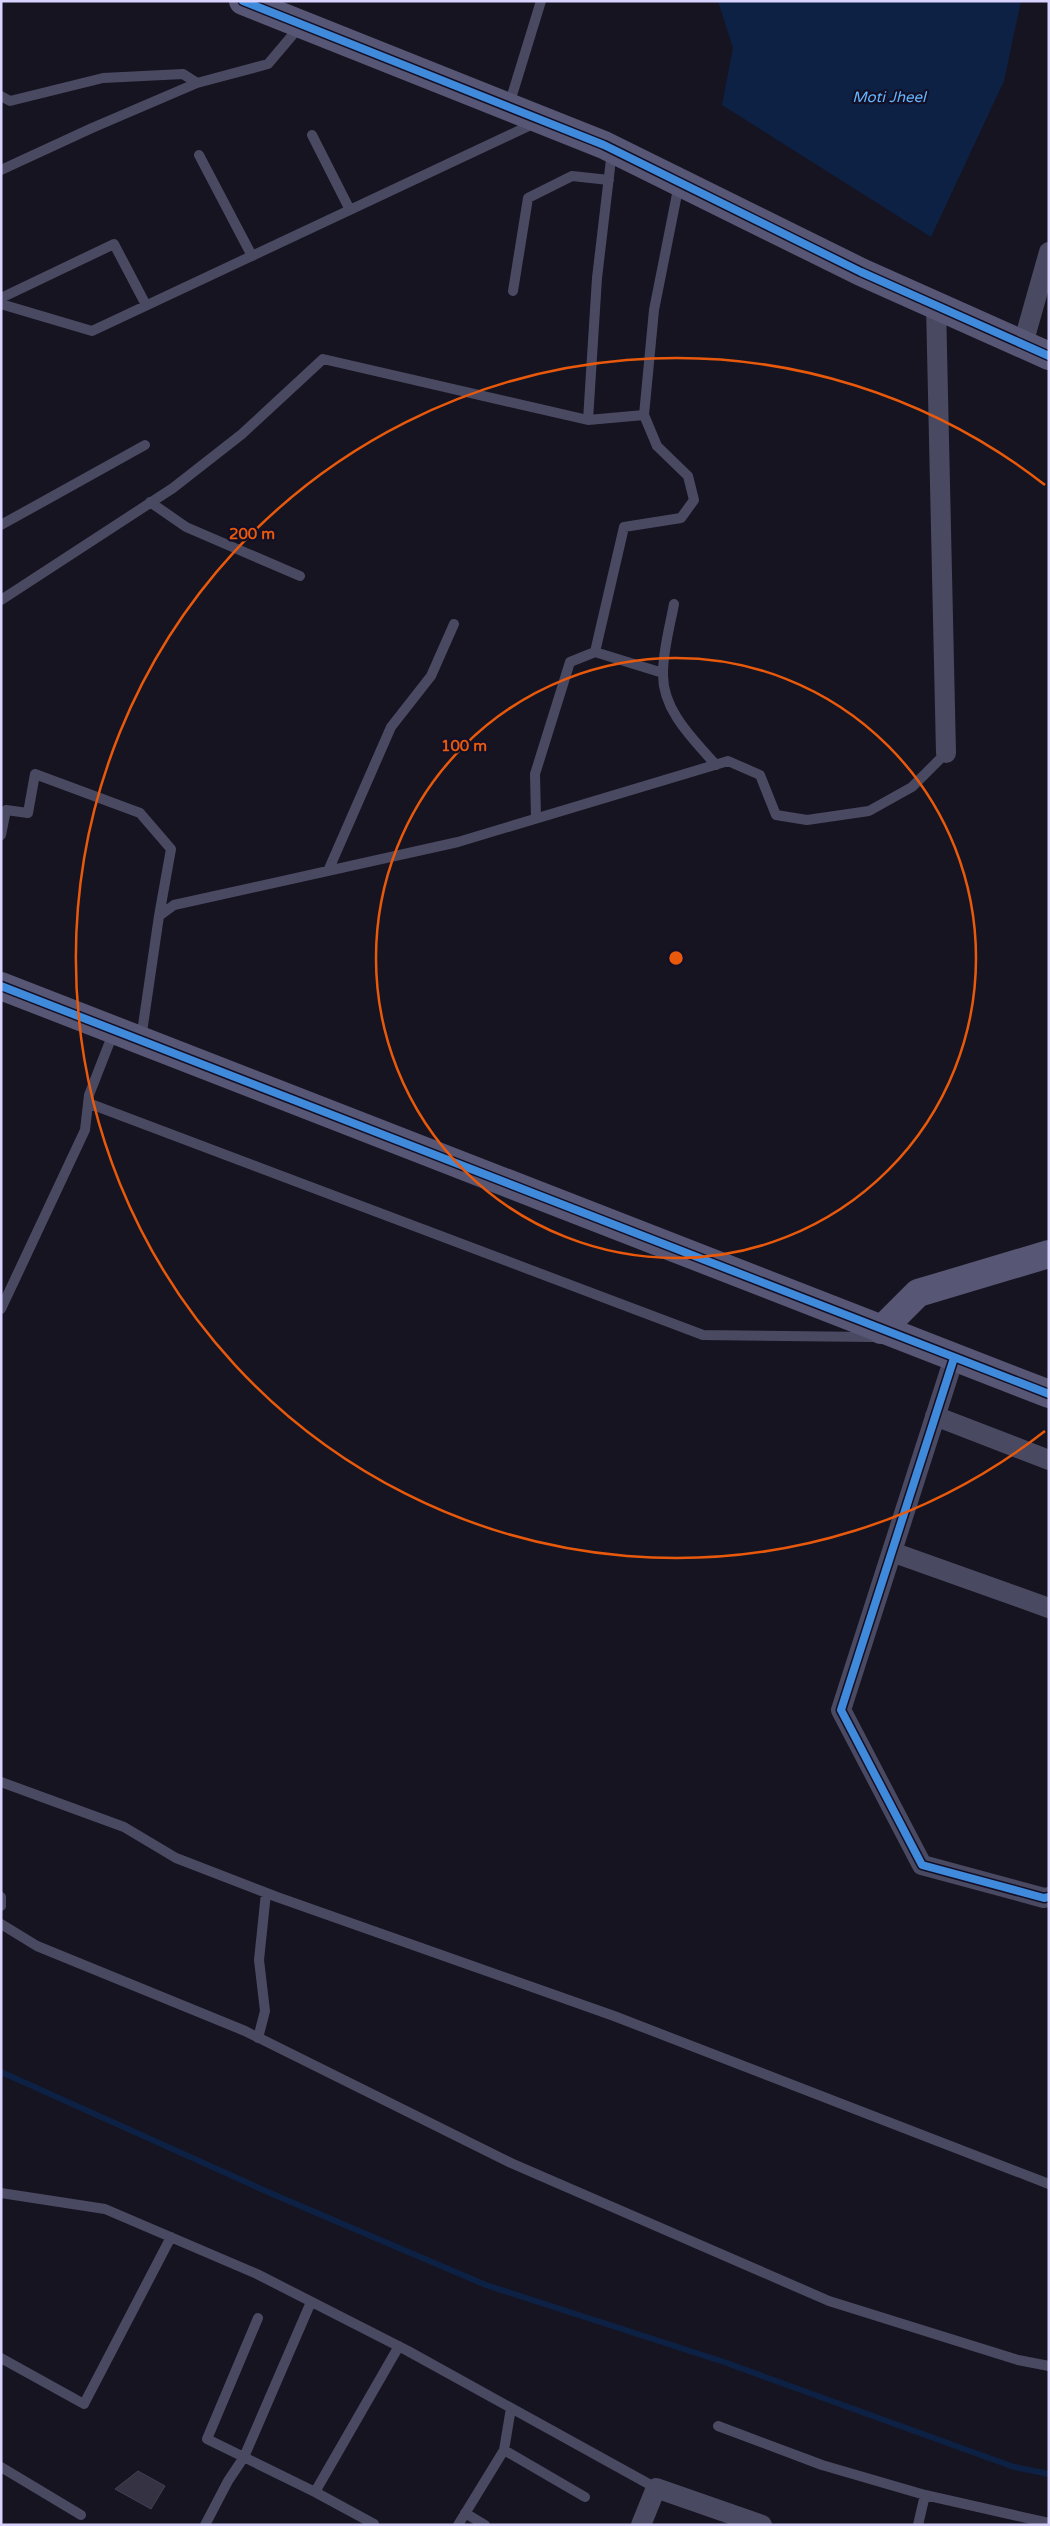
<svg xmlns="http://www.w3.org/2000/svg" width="1050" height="2526" font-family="'Varela Round',sans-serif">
	<rect width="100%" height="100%" fill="#161421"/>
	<path fill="#0d2144" d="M718 1H1021L1004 81 931 237 722 105 733 48Z"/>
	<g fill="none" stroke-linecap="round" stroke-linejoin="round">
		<path stroke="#0d2144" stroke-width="6" d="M1 2072 277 2196 486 2285 721 2361 1014 2467 1049 2474"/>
	</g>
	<path fill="#343243" stroke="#433f54" d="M138 2471 165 2486 151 2509 115 2489Z"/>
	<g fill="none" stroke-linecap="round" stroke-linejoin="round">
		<path stroke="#4a4962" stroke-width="10" d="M1 96 10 101 103 78 183 74 197 83
			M509 105 541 1
			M312 135 350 210
			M199 155 252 256
			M1 170 92 128 197 83 268 64 301 25
			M513 291 528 198 572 176 609 180
			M1 298 114 244 146 305
			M1 304 92 331 535 123
			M588 420 644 415
			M150 502 186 527 300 576
			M1 525 145 445
			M1 600 173 488 242 434 323 359 588 420 597 278 612 151
			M674 604C670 626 663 650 663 673 662 710 693 739 716 765
			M663 673 595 652 624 527 681 518 694 500 688 476 657 446 644 415 654 310 679 184
			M536 818 535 774 570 662 595 652
			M1 835 6 810 28 813 35 774 140 813 171 849 159 916
			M328 871 391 727 431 676 454 624
			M141 1039 159 916 174 905 458 842 728 761 760 775 776 815 807 820 869 811 912 787 946 753
			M88 1103 703 1335 872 1337 878 1333
			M1 1309 85 1130 89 1095 114 1031
			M1 1782 124 1827 176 1858 277 1897 614 2016 1049 2184
			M1 1897V1906
			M1 1924 37 1946 245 2031 511 2163 829 2301 1018 2360 1049 2366
			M258 2038 265 2011 259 1960 266 1893
			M1 2193 105 2209 257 2274 408 2351 656 2488
			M258 2318 207 2439 315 2492 374 2524
			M1 2358 84 2404 171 2237
			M718 2426 822 2465 925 2495 1049 2523
			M504 2450 511 2408
			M1 2467 81 2515
			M315 2492 399 2346
			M465 2513 485 2525
			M205 2525 228 2481 244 2457 311 2302
			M458 2525 504 2450 585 2497
			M918 2525 925 2495"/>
		<path stroke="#4a4962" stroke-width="20" d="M936 305 946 753
			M1023 344 1049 252
			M954 1358 841 1710 922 1865 1044 1898 1049 1897
			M935 1416 1049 1460
			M892 1552 1049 1608
			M641 2525 656 2488 762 2525"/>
		<path stroke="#575674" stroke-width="28" d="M243 1 604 145 861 272 1049 356
			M1 986 1049 1394
			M881 1330 918 1293 1049 1254"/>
		<g stroke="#130f26" stroke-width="11">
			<path id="cycleway" d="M243 1 604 145 861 272 1049 356
				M1 986 1049 1394
				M954 1358 841 1710 922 1865 1044 1898 1049 1897"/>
		</g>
		<use href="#cycleway" stroke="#408adc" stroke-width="8"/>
	</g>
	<g fill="none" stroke="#e8590c" stroke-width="2.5">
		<circle cx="676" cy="958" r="300"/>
		<path d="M1045 1431A600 600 0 1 1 1045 485"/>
	</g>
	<g text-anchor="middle" stroke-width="4.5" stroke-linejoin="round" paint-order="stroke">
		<g font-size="15" font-style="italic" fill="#62b6ff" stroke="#130f26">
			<text x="889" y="102">Moti Jheel</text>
		</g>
	</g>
	<circle cx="676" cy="958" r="8" fill="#e8590c" stroke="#130f26" stroke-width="2.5"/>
	<g font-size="15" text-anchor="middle" font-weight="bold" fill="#e8590c" stroke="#130f26" stroke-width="4.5" stroke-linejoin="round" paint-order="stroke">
		<text x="252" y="539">200 m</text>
		<text x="464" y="751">100 m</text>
	</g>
	<rect width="1050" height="2526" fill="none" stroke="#d9d4ff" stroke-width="5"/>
</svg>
